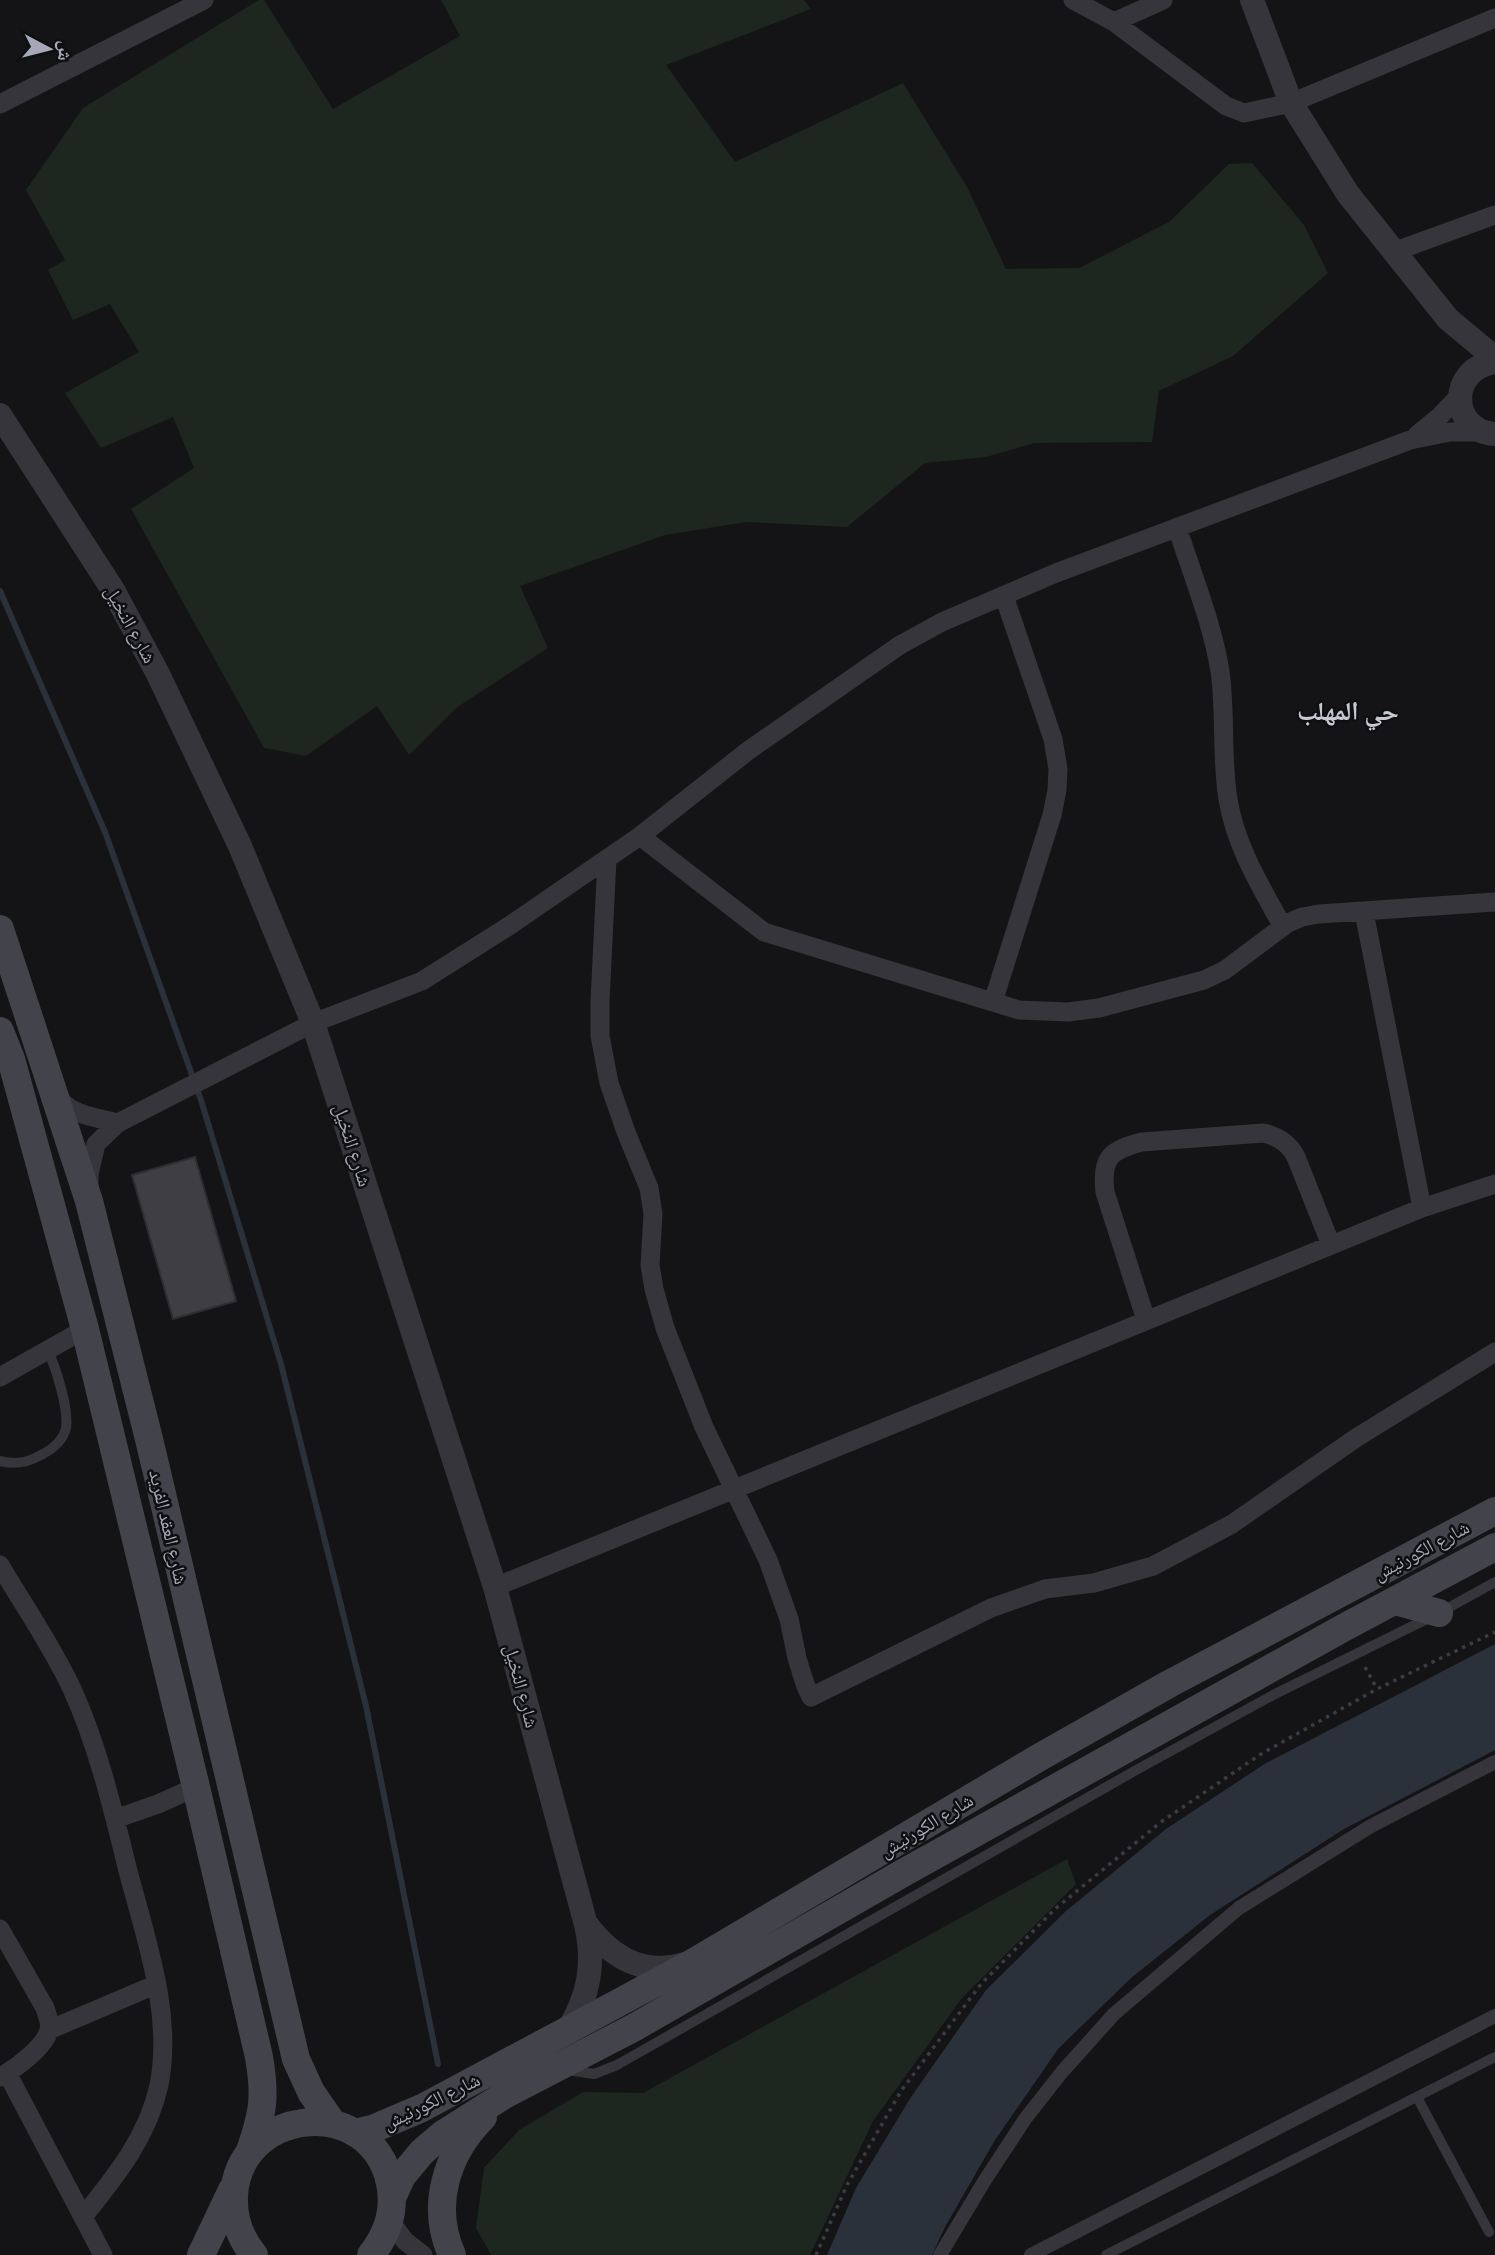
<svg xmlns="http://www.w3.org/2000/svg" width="1495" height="2255" font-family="'Fira Sans Condensed','Noto Naskh Arabic',sans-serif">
	<rect width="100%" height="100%" fill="#141416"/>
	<path fill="#1e2620" d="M259 0H264L333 109 460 36 441 0H804L811 9 666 65 735 162 903 83 967 187 1006 269 1079 268 1169 222 1229 164 1252 163 1304 225 1328 273 1233 356 1159 391 1152 442 1034 443 986 457 925 463 847 527 746 522 665 535 520 586 548 648 456 708 409 755 377 706 306 756 264 748 131 509 194 468 173 417 101 448 65 393 139 352 110 304 73 320 48 270 65 260 26 190 83 108Z
		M1067 1859 1076 1884 962 1998 873 2121 810 2255H491L476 2228 484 2168 519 2130 583 2092 643 2093Z"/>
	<path fill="#2a313a" d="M1495 1644V1750L1344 1829 1210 1915 1131 1978 1058 2049 995 2140 945 2227 932 2255H827L856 2188 911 2097 986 1990 1066 1911 1166 1829 1266 1763Z"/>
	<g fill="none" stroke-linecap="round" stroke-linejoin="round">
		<path stroke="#2a313a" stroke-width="6" d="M0 591 105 832 201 1100 281 1364 366 1706 438 2064"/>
	</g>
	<path fill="#3e3e43" stroke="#2e2e32" stroke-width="2" d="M195 1157 236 1301 173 1319 132 1175Z"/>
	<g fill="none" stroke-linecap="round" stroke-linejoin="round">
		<path stroke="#3b3c42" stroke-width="3.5" stroke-dasharray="3.5 5" stroke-linecap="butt" d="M1365 1667 1377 1689
			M816 2255 847 2185 901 2091 981 1984 1055 1909 1161 1822 1261 1754 1377 1689 1495 1632"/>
		<path stroke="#35353b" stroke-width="10" d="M0 1461C15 1465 27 1463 41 1455 53 1449 63 1441 66 1428 69 1409 56 1367 47 1349
			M567 2070 594 2074 617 2065 1138 1769 1275 1694 1439 1613 1495 1582
			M1417 2097 1489 2232
			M1106 2255 1495 2057"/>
		<path stroke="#35353b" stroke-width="14" d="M940 2255 985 2180 1025 2119 1062 2072 1114 2014 1239 1908 1371 1826 1495 1762
			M1031 2255 1495 2016"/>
		<path stroke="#35353b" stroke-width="19" d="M1073 0 1114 22 1226 106 1244 113 1291 103 1495 18
			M1114 22 1163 0
			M0 104 204 0
			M1393 252 1495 215
			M1417 435 1440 416 1460 395
			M1177 527C1192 574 1212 622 1220 671 1226 714 1221 757 1228 799 1235 845 1261 887 1283 927
			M640 836 764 932 1019 1010 1068 1012 1099 1008 1204 980 1225 970 1288 923 1302 917 1319 914 1495 902
			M607 859 600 1001V1036L609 1083 626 1132 649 1188 653 1214 650 1265 654 1289 665 1328 704 1427 768 1560 789 1619 797 1658 805 1684 811 1697 991 1608 1045 1589 1094 1583 1153 1566 1232 1524 1356 1438 1495 1352
			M1364 912 1422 1208
			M993 1002 1052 815 1057 790 1058 769 1053 739 1004 596
			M57 1095C68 1115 98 1118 118 1123
			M89 1189V1174L96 1144 118 1123 313 1023 422 981 509 926 640 836 749 750 900 645 942 622 1056 573 1410 440 1450 432H1482
			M1146 1320 1105 1192C1101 1158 1110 1150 1142 1142L1263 1133C1278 1136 1289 1143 1296 1157L1331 1245
			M0 1377 85 1329
			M0 1565C24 1606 52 1646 72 1689 98 1746 113 1810 128 1871 146 1940 173 2014 159 2085 148 2137 115 2177 83 2217
			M495 1587 1422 1208 1495 1184
			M115 1819 158 1804 196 1787
			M0 1929 45 2008C47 2015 51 2023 49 2030 45 2047 15 2069 0 2077
			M49 2030 157 1984
			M7 2073 103 2255
			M390 2221 405 2241 423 2255"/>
		<path stroke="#35353b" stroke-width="24" d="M1252 0 1291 103 1348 194 1448 319 1495 358
			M1495 362C1448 368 1449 431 1495 434
			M0 415 113 590 158 674 240 846 313 1023 495 1587 586 1925C595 1964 589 1996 568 2030
			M587 1925C612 1958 643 1976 685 1964"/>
		<path stroke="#43444b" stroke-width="28" d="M0 929 89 1201 149 1439 296 2059 311 2092 333 2124
			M0 1031 11 1059 85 1329 196 1787 259 2057C266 2097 263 2113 250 2151
			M1395 1601 1439 1613
			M355 2133 375 2128 422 2108 568 2030 694 1962 1040 1757 1169 1684 1495 1511
			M392 2198 402 2176 422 2152 443 2134 506 2094 635 2027 903 1873 1345 1627 1495 1547
			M201 2255 232 2190
			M254 2255C240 2238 233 2218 234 2196 238 2111 362 2093 388 2175 397 2205 390 2231 371 2255
			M452 2255C430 2206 446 2154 483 2117"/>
	</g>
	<g text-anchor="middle" stroke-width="5" stroke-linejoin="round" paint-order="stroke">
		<g font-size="19" fill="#a5a9b7" stroke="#0f0f11">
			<text transform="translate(131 624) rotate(61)" y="7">شارع النخيل</text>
			<text transform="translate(353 1145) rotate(72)" y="7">شارع النخيل</text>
			<text transform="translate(169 1527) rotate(77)" y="7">شارع العقد الفريد</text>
			<text transform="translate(1421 1550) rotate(-28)" y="7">شارع الكورنيش</text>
			<text transform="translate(522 1686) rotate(75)" y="7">شارع النخيل</text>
			<text transform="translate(926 1825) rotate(-31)" y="7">شارع الكورنيش</text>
			<text transform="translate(431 2101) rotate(-26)" y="7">شارع الكورنيش</text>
		</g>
		<g font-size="26" font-weight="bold" fill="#c6c8d2" stroke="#0f0f11">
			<text x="1348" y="720">حي المهلب</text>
		</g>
	</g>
	<g transform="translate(49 49) rotate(97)" stroke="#0f0f11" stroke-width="5" paint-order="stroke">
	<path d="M0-5L12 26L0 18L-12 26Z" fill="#a5a9b7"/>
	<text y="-10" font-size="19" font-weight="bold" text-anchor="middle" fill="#a5a9b7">ش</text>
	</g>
</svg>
